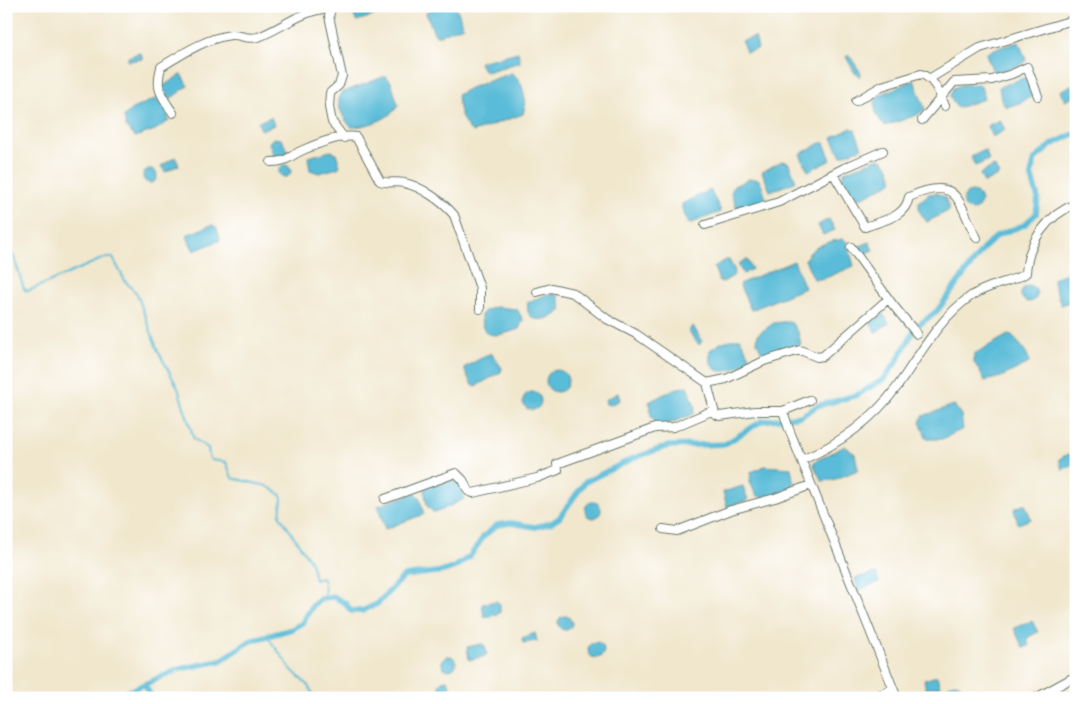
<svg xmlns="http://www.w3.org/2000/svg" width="1082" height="704" font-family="Mali,sans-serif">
	<rect width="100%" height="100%" fill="#fff"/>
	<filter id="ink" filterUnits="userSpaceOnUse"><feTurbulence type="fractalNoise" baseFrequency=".02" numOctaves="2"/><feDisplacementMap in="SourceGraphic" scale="10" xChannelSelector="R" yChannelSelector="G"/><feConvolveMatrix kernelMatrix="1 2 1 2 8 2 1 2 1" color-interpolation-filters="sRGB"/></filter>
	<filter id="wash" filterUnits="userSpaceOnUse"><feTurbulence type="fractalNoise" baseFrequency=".0096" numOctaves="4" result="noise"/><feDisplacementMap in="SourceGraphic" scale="20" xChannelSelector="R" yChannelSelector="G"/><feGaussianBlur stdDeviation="1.12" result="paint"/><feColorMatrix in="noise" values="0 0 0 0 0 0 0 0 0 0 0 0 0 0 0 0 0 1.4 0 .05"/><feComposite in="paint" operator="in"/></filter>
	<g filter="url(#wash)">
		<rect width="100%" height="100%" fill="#f1e7cd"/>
		<path fill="#5abcd8" stroke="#3c7c86" d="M354 6H371L373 16 356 21 352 9Z
			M437 6H456L463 26 440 35H435L426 13Z
			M755 37 758 49 746 52 742 41Z
			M1019 42 1026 60 1024 63 996 75 994 74 986 54 994 49Z
			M518 52 520 62 517 63 486 72 479 64 480 62Z
			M139 53 142 55V59L128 61V57Z
			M849 55 861 73 860 76 855 73 846 57Z
			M511 73C524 79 527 102 523 114L473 132C462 125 458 107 457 95L470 88Z
			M181 74 188 86 170 99 162 87Z
			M383 77H387L391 82 398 105C392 119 365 127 351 127 343 118 335 104 341 93Z
			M1026 77 1032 96 1020 103 1006 107 1001 100 999 87Z
			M914 80 925 109 917 115 885 126C877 118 871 106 878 96Z
			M978 84 981 86 984 99 957 108 950 96 953 88 961 85Z
			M1074 84 1076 96 1065 101 1060 91Z
			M157 98 165 107 169 121 155 130 135 137 126 127 124 116 132 109Z
			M271 117 274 125 261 130 258 122Z
			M1000 120 1005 130 992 137 987 126Z
			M851 128 855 130 862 148 841 156 832 138Z
			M273 138 281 139 290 155 287 158 275 159 269 143Z
			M821 143H824L831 160 808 171 800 154Z
			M985 150 989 160 975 166 971 157Z
			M331 151 336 153 340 166 338 168 319 173 310 170 308 157Z
			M175 157 179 165 165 172 161 166Z
			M879 158C888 161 893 174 892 182L861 198H852L842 180 844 172Z
			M782 161 788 162 796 180 793 183 770 191 762 172Z
			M279 171a6 6 0 1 1 12 0a6 6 0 1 1-12 0Z
			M994 166 999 175 984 183 980 174Z
			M143 176a7 7 0 1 1 14 0a7 7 0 1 1-14 0Z
			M749 179H758L762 185 766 200C757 208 746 212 736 206L731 193 734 186Z
			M710 190 720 209V212L689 224 682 209V204Z
			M963 201a9 9 0 1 1 18 0a9 9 0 1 1-18 0Z
			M936 193 945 197 950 210 927 222 919 211V202L929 194Z
			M829 219 835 230 823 235 818 225Z
			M212 225 217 228 220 240 194 251 186 235Z
			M843 239 847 242 854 266 823 279H814L805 260C810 246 830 241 843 239Z
			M869 242 873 250 863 254 858 247Z
			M747 259 752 269 743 274 738 264Z
			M726 260H729L735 271 733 276 723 282 719 281 714 267Z
			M794 261 805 288 751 310 739 284Z
			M1076 269V300L1061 305 1053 282V279Z
			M1021 294a8 8 0 1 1 16 0a8 8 0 1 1-16 0Z
			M551 293 558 296 562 310C550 321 524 327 528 302Z
			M495 307 517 309 523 320 519 329C501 335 481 343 481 315L486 310Z
			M883 314 889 323 876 332 870 323Z
			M790 321 798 332 801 344 763 355 757 342 758 334 774 323Z
			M693 326 702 341 699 345 688 331Z
			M1008 335 1012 336C1018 343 1030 353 1029 363L1001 377 985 381 974 362V354Z
			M740 338 750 358 749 362C732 371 707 381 710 350L722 342Z
			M491 353 502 368 501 372 476 386 472 385 465 371V367Z
			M546 381a11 11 0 1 1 22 0a11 11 0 1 1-22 0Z
			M687 386 695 406 694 414 665 425 656 423 651 416 649 402 674 389Z
			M523 401a9 9 0 1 1 18 0a9 9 0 1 1-18 0Z
			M618 393 620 400 610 405 606 404 605 400Z
			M954 405 961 415 963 429 942 439H927L920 422 923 416Z
			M845 446 855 454 858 470 833 480 822 481 814 466V462Z
			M1072 452 1076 454V465L1062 469 1059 459Z
			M765 466 791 468 794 485 792 490 764 498 756 495 750 482 751 472Z
			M455 479 464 496V499L440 511 433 512 427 506 424 488Z
			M743 486 748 500 727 507 723 492Z
			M414 493 419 497 424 514 385 529 378 506Z
			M585 510a8 8 0 1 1 16 0a8 8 0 1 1-16 0Z
			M1025 504 1031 519 1018 524 1014 509Z
			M876 573 879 582 858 591 855 578Z
			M496 601 500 604V613L489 617 484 616 482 604Z
			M558 623a7 7 0 1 1 14 0a7 7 0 1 1-14 0Z
			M1032 621 1038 632 1027 638 1029 646 1023 648 1014 628Z
			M535 633 537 641 523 643 522 638Z
			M588 650a8 8 0 1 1 16 0a8 8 0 1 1-16 0Z
			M482 644 485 646 487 654 485 656 469 660 467 647Z
			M442 663a7 7 0 1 1 14 0a7 7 0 1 1-14 0Z
			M937 676 940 686 926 689 924 680Z
			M447 680 450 685 448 693 445 695 440 692 439 686 442 681Z
			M947 691a8 8 0 1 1 16 0a8 8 0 1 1-16 0Z"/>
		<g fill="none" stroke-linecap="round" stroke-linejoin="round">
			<path stroke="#5abcd8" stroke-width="2" d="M6 243 14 257 24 289 28 291 104 258H113L125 281 137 294 158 351 178 388 194 439 208 448 209 456 211 460 226 462 232 478 267 486 280 494 282 498 280 516 311 562 315 580 321 578 324 581 325 597
				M267 636 292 670 309 687 315 698"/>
			<path stroke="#5abcd8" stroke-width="5.5" d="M145 685 152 698
				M113 698 179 669 220 661 250 641 292 629 302 623 313 605 321 598 334 597 345 603 351 611H362L377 604 404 576 444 571 455 567 470 556 484 536 497 525 511 523 535 527 551 523 559 518 585 482 634 458 668 446 725 444 762 421 801 416 817 406 857 395 884 379 897 361 916 327 937 311 983 249 998 235 1024 225 1036 214 1038 198 1031 175 1035 159 1053 144 1076 133"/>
		</g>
	</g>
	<g filter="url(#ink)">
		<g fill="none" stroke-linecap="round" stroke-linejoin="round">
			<g stroke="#68786a" stroke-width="10">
				<path id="minor" d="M332 6 329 16 342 76 339 85 330 93 329 107 332 122 344 138
					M929 79 980 48 1076 19
					M856 101 882 86 921 74C934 78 940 94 945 106
					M173 113C161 95 155 90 161 67 182 54 206 38 231 35 241 34 245 40 258 37 281 29 304 8 330 9
					M922 120 954 82 992 80 1012 74 1027 67 1038 96
					M271 162C288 162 289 156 303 150 317 144 341 134 356 137L380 181C387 184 396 181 404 183 421 186 443 202 454 215L480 288V309
					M834 175 865 227C883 220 905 218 909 197 961 174 957 203 977 238
					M705 225 779 202 844 168 883 151
					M851 247 893 305 917 334
					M537 292 551 288 573 293 607 319 636 334 707 383 726 379 764 361 800 350 817 357 823 356 888 299
					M707 383 715 414 720 416 755 411H783
					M810 400 783 411 789 429 897 698
					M802 460C839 444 873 419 897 387 920 355 938 319 971 296 986 286 1005 283 1021 276L1026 273C1028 242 1047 215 1076 204
					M385 499 456 473 463 480 468 491 473 493 537 478 558 470 557 464 655 428 674 427 714 410
					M663 529 677 531 731 510 775 498 811 485
					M873 698 893 689
					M1036 698 1076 676"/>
			</g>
			<use href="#minor" stroke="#fff" stroke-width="8"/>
		</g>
	</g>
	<rect width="1082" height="704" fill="none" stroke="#fff" stroke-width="25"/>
</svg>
